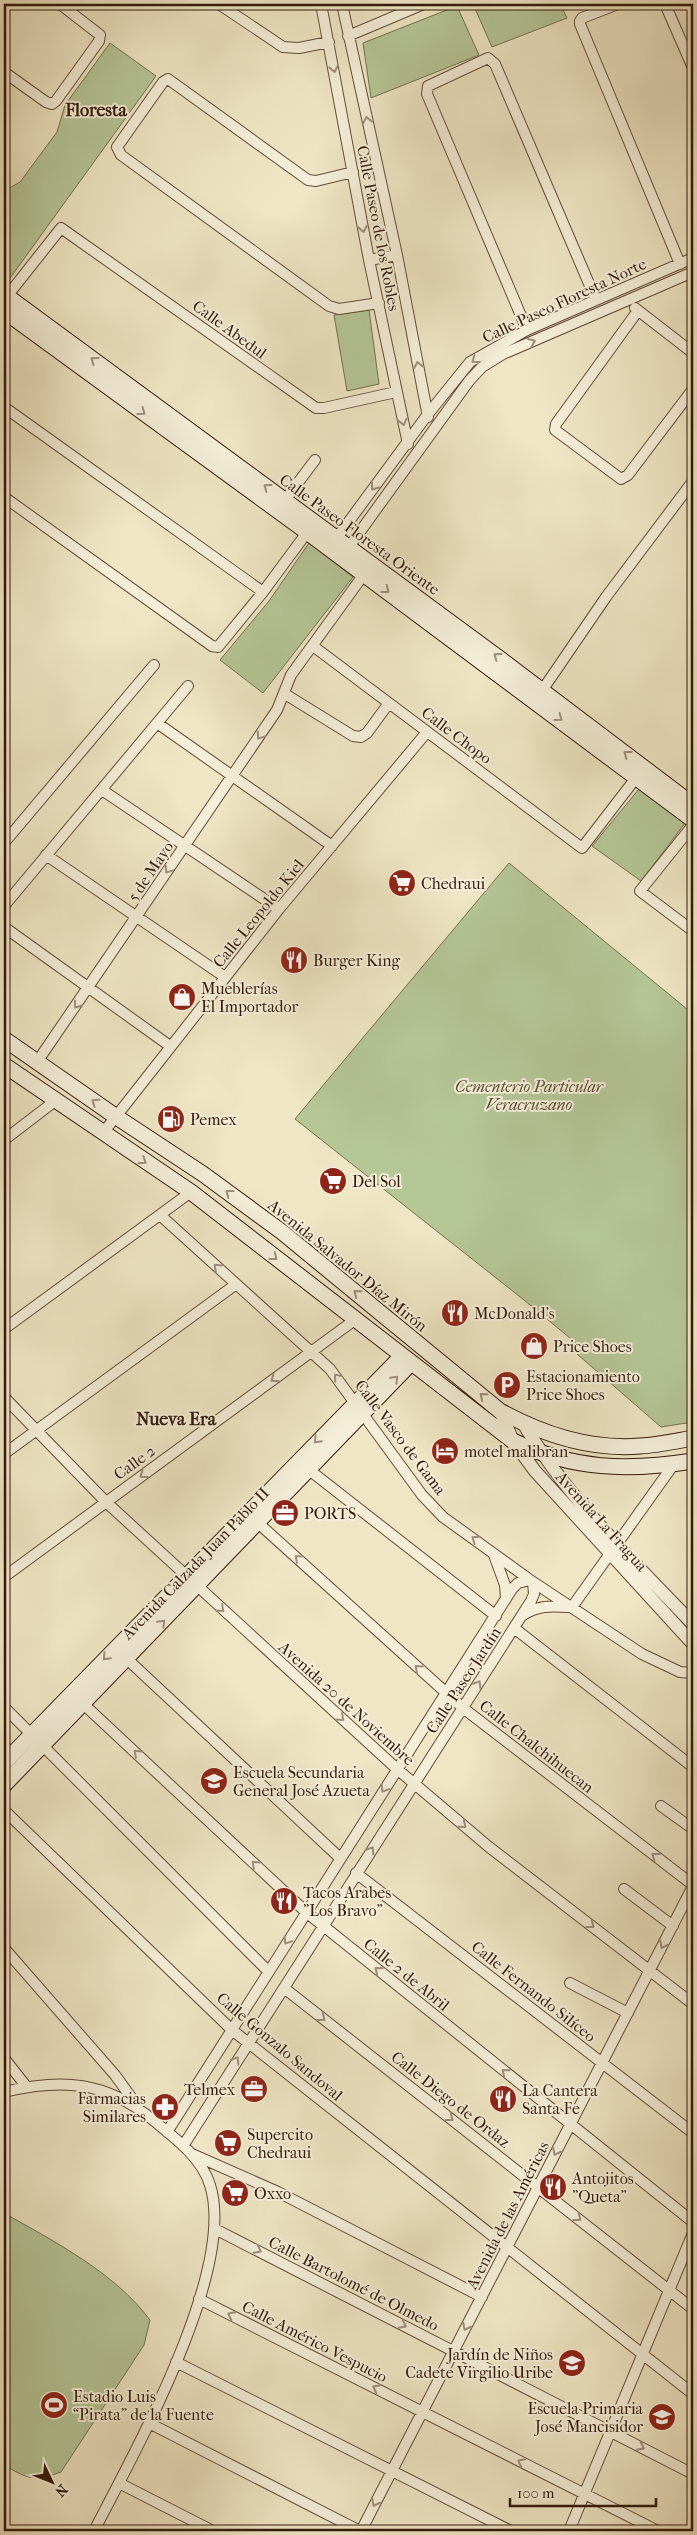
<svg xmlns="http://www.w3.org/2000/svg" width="697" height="2535" font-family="'IM FELL French Canon',serif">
	<rect width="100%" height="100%" fill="#efe6c5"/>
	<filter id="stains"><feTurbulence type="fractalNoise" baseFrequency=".004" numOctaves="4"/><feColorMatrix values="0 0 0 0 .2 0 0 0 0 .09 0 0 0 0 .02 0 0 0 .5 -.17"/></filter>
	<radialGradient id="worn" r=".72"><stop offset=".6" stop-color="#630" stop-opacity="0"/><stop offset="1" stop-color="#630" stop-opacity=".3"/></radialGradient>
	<path fill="#b5c697" stroke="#747052" d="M473 4H560L567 18 492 47Z
		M457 6 479 55 371 98 363 43Z
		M110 43 156 76 8 281 4 278V195L8 189 20 182 57 132 65 105Z
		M369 310 379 384 347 391 334 315Z
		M309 543 353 577 263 693 220 660 269 601Z
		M639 789 686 822 641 881 592 846Z
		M509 863 693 1014V1422L661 1427 577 1354 582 1348 524 1300 295 1119Z
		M4 2213C55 2242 114 2272 150 2320L144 2345 61 2472C34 2482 28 2479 4 2465Z"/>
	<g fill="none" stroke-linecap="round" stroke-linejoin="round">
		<g stroke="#624c3a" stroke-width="12">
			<path id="minor" d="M219 4 283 47 299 48 329 42
				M321 4 369 260 408 444
				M342 4 397 255 428 417
				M618 4 582 18 580 21V24L680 264
				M665 4 693 68
				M348 36 424 4
				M4 72 46 102 52 104 56 101 99 41 100 35 60 4
				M353 172 316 181 308 180 168 79 163 82 117 147 121 155 329 306 339 309 379 303
				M369 260 397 255
				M4 300 61 228 316 408H324L396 392
				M635 308 693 353
				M637 312 556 424 555 430 621 479 628 475 693 389
				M527 330 427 94 428 86 488 58 495 64 596 300
				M4 407 263 592
				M4 497 212 646 218 647 263 592 311 527
				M285 500 315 460
				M333 543 428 414 470 362 527 330 693 258
				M346 551 469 381 482 367 503 354 693 272
				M313 646 582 848 639 774
				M285 694 353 736 361 737 367 733 389 703
				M539 695 606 597 693 481
				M157 723 332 846
				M102 790 279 909
				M693 825 640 891 693 931
				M4 843 154 665
				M46 855 225 977
				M4 906 188 686
				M4 927 170 1046
				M37 1062 277 710 291 675 367 570
				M103 1133 279 909 427 732
				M4 1140 55 1101
				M160 1215 330 1369 422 1495 443 1517 533 1582 642 1654 680 1672 693 1673
				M4 1329 191 1192
				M4 1397 106 1502 397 1769 489 1847 693 2004
				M4 1454 235 1285
				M308 1469 496 1616
				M257 1522 463 1708 693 1885
				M494 1555 505 1585 506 1599
				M4 1577 356 1319
				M572 1607 674 1464
				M523 1615C538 1605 551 1606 569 1607
				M514 1628 693 1767
				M127 1659 340 1858
				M78 1699 306 1912 693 2222
				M4 1707 268 1971
				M661 1806 693 1829
				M4 1810 232 2030 693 2394
				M356 1873 693 2133
				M624 1889 673 1926
				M4 1948 115 2075 138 2107
				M570 1983 628 2013
				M284 1988 693 2309
				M4 2058 26 2086
				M4 2092C62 2078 106 2081 153 2120 174 2137 202 2158 210 2185 237 2270 134 2453 94 2531
				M167 2132 512 1589 518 1583 530 1580
				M183 2146 531 1601 534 1594 533 1582
				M192 2154 278 2192 482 2297
				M215 2229 693 2474
				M199 2299 658 2531
				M176 2362 511 2531
				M149 2423 360 2531
				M119 2483 213 2531
				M361 2531 693 1886
				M569 2531 693 2233"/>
		</g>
		<g stroke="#624c3a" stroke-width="14">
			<path id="tertiary" d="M500 1411 513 1441 535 1471 693 1644
				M523 1423C568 1499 633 1561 693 1624"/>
		</g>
		<g stroke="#33190c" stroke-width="17">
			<path id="secondary" d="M4 294 499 658 693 805
				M4 311 307 532 693 820
				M4 1039 115 1116 203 1174 282 1232 500 1411C542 1434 591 1450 640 1446 658 1445 676 1441 693 1438
				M4 1065 191 1192 513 1441C573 1470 628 1471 693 1461
				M4 1763 401 1357
				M4 1785 410 1364"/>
		</g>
		<use href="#minor" stroke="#f5efd9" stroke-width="10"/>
		<use href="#tertiary" stroke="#f5efd9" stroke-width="12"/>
		<use href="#secondary" stroke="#f5efd9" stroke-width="15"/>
	</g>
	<defs><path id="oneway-chevron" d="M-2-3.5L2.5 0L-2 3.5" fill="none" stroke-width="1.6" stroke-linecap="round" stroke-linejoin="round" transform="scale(1.25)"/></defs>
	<g stroke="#9e8f7d">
		<use href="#oneway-chevron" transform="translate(334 69) rotate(79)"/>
		<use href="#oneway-chevron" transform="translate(367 120) rotate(-102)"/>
		<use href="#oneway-chevron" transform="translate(363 229) rotate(80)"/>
		<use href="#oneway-chevron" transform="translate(532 342) rotate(-23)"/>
		<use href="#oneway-chevron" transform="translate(94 360) rotate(-144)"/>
		<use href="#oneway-chevron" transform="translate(475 360) rotate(144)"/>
		<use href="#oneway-chevron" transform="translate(418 365) rotate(-101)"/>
		<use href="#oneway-chevron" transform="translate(142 412) rotate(36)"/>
		<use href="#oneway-chevron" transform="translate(403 422) rotate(76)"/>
		<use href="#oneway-chevron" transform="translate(267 487) rotate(-144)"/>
		<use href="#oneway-chevron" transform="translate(374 487) rotate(126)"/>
		<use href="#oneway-chevron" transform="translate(386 590) rotate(37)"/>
		<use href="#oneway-chevron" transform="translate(497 656) rotate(-144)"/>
		<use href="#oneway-chevron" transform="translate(559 718) rotate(36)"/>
		<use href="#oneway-chevron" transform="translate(260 736) rotate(124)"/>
		<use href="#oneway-chevron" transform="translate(627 754) rotate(-143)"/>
		<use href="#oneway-chevron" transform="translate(168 870) rotate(124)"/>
		<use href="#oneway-chevron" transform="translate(77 1005) rotate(125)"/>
		<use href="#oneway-chevron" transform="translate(95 1102) rotate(-145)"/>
		<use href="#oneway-chevron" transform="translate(143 1161) rotate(34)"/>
		<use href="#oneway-chevron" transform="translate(229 1193) rotate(-143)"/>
		<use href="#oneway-chevron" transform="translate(274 1257) rotate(38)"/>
		<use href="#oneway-chevron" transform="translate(217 1267) rotate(-137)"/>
		<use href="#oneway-chevron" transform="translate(357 1293) rotate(-141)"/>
		<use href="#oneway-chevron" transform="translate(337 1377) rotate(-130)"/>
		<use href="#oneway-chevron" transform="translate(274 1379) rotate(144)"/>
		<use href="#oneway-chevron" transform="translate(395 1379) rotate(-46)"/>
		<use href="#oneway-chevron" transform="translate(483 1396) rotate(-141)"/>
		<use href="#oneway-chevron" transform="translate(317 1440) rotate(134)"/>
		<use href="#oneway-chevron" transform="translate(143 1475) rotate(144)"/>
		<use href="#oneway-chevron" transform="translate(475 1539) rotate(-145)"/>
		<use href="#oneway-chevron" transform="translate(298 1558) rotate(-138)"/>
		<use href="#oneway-chevron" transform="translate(221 1609) rotate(42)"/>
		<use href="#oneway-chevron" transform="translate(162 1623) rotate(-46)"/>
		<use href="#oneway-chevron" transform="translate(106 1657) rotate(133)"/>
		<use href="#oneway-chevron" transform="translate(418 1668) rotate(-138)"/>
		<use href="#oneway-chevron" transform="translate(478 1684) rotate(-58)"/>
		<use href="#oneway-chevron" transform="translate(341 1718) rotate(42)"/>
		<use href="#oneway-chevron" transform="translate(137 1753) rotate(-137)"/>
		<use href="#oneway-chevron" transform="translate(384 1789) rotate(123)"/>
		<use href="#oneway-chevron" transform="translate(463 1825) rotate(40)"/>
		<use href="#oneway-chevron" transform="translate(371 1850) rotate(-57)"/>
		<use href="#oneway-chevron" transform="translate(655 1856) rotate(-142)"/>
		<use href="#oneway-chevron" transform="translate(255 1864) rotate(-137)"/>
		<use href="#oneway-chevron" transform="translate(591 1925) rotate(37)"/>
		<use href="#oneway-chevron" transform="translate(287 1941) rotate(123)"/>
		<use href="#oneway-chevron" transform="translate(663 1945) rotate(117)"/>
		<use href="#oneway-chevron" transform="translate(378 1970) rotate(-141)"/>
		<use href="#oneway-chevron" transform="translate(322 2018) rotate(38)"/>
		<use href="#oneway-chevron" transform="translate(236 2060) rotate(-58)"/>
		<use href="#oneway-chevron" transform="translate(505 2072) rotate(-141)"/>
		<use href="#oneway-chevron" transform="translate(450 2118) rotate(38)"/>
		<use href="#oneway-chevron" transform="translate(556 2152) rotate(117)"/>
		<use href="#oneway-chevron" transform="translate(578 2218) rotate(38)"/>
		<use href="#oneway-chevron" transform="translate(258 2250) rotate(27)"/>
		<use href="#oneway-chevron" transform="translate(231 2315) rotate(-153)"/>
		<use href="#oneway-chevron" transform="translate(403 2325) rotate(27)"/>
		<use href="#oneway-chevron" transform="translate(466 2327) rotate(117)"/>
		<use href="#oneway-chevron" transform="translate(376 2388) rotate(-153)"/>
		<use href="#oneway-chevron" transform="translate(641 2447) rotate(27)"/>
		<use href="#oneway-chevron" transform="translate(521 2462) rotate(-153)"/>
		<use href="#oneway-chevron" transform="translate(375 2503) rotate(117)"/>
	</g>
	<defs>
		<g id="supermarket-disc" transform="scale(1.4375)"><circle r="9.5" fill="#8f2418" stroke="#f5efd9"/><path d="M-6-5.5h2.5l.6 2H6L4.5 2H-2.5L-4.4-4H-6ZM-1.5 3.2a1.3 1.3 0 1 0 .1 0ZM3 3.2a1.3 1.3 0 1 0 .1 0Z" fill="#fff"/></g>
		<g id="restaurant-disc" transform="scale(1.4375)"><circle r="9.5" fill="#8f2418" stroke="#f5efd9"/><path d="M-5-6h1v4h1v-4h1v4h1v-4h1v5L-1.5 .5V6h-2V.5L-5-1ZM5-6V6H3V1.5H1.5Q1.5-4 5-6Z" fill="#fff"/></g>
		<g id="shop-disc" transform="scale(1.4375)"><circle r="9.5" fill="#8f2418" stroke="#f5efd9"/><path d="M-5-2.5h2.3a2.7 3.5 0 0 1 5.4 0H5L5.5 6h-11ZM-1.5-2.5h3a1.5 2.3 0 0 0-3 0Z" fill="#fff"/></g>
		<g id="fuel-disc" transform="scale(1.4375)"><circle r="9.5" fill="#8f2418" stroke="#f5efd9"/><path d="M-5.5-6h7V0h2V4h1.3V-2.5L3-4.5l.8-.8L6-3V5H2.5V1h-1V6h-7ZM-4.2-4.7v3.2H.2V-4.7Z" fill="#fff"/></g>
		<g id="parking-disc" transform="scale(1.4375)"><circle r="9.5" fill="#8f2418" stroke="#f5efd9"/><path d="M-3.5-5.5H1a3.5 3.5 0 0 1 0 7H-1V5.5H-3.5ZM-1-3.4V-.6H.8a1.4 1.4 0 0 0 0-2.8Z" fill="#fff"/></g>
		<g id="hotel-disc" transform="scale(1.4375)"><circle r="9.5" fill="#8f2418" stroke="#f5efd9"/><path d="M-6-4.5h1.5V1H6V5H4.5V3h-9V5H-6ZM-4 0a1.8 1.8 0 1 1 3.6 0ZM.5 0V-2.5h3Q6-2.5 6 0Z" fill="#fff"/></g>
		<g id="office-disc" transform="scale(1.4375)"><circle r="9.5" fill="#8f2418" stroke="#f5efd9"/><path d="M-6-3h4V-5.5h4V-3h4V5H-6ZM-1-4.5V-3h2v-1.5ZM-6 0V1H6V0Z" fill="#fff"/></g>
		<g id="school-disc" transform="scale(1.4375)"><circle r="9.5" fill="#8f2418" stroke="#f5efd9"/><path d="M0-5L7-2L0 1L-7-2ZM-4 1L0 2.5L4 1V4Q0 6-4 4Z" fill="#fff"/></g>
		<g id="pharmacy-disc" transform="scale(1.4375)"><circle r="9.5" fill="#8f2418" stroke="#f5efd9"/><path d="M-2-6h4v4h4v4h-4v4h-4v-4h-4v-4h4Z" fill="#fff"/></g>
		<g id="stadium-disc" transform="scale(1.4375)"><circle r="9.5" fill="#8f2418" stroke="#f5efd9"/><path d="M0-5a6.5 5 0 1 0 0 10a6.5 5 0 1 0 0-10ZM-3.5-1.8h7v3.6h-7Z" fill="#fff"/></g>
	</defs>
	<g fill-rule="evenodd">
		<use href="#supermarket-disc" x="402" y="883"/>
		<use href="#restaurant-disc" x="294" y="960"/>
		<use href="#shop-disc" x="182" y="997"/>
		<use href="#fuel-disc" x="171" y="1119"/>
		<use href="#supermarket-disc" x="333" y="1181"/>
		<use href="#restaurant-disc" x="455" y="1313"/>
		<use href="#shop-disc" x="534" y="1346"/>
		<use href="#parking-disc" x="507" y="1385"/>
		<use href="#hotel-disc" x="445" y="1451"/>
		<use href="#office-disc" x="285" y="1513"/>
		<use href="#school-disc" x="214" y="1781"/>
		<use href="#restaurant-disc" x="284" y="1901"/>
		<use href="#office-disc" x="254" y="2089"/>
		<use href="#restaurant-disc" x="503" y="2099"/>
		<use href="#pharmacy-disc" x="165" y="2107"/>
		<use href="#supermarket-disc" x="228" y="2143"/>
		<use href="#restaurant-disc" x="553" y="2187"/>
		<use href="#supermarket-disc" x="235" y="2193"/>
		<use href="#school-disc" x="572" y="2363"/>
		<use href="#stadium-disc" x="54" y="2405"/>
		<use href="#school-disc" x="662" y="2417"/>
	</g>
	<g text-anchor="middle" stroke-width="4" stroke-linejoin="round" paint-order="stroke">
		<g font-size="16" fill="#33190c" stroke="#f5efd9">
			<text transform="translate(379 228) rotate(79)" y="6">Calle Paseo de los Robles</text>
			<text transform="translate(564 300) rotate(-25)" y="6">Calle Paseo Floresta Norte</text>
			<text transform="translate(230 329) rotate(36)" y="6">Calle Abedul</text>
			<text transform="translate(360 534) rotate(36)" y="6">Calle Paseo Floresta Oriente</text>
			<text transform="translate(457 735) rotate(37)" y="6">Calle Chopo</text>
			<text transform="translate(150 871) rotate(-56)" y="6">5 de Mayo</text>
			<text transform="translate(258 913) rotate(-51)" y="6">Calle Leopoldo Kiel</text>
			<text transform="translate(348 1265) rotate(39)" y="6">Avenida Salvador Díaz Mirón</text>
			<text transform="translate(401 1437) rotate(53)" y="6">Calle Vasco de Gama</text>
			<text transform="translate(134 1462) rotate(-36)" y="6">Calle 2</text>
			<text transform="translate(602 1521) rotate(48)" y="6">Avenida La Fragua</text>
			<text transform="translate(195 1563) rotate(-46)" y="6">Avenida Calzada Juan Pablo II</text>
			<text transform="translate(463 1680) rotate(-57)" y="6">Calle Paseo Jardín</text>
			<text transform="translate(347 1703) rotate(42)" y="6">Avenida 20 de Noviembre</text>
			<text transform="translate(537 1746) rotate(38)" y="6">Calle Chalchihuecan</text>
			<text transform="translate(407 1974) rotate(39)" y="6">Calle 2 de Abril</text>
			<text transform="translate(534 1991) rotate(38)" y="6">Calle Fernando Silíceo</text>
			<text transform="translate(280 2046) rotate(40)" y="6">Calle Gonzalo Sandoval</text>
			<text transform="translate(451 2099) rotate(38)" y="6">Calle Diego de Ordaz</text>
			<text transform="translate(507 2215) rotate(-63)" y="6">Avenida de las Américas</text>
			<text transform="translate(354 2283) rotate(27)" y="6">Calle Bartolomé de Olmedo</text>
			<text transform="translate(315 2341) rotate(27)" y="6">Calle Américo Vespucio</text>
		</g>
		<g font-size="16" fill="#33190c" stroke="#f5efd9" text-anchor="start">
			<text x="421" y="889">Chedraui</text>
			<text x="313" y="966">Burger King</text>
			<text x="201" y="994">Mueblerías<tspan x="201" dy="18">El Importador</tspan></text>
			<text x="190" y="1125">Pemex</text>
			<text x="352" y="1187">Del Sol</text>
			<text x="474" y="1319">McDonald's</text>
			<text x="553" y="1352">Price Shoes</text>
			<text x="526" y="1382">Estacionamiento<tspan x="526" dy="18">Price Shoes</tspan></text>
			<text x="464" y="1457">motel malibran</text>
			<text x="304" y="1519">PORTS</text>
			<text x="233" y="1778">Escuela Secundaria<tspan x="233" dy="18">General José Azueta</tspan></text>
			<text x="303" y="1898">Tacos Arabes<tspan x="303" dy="18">"Los Bravo"</tspan></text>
			<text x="235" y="2095" text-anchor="end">Telmex</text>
			<text x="522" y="2096">La Cantera<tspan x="522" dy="18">Santa Fe</tspan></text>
			<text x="146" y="2104" text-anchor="end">Farmacias<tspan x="146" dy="18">Similares</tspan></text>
			<text x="247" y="2140">Supercito<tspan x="247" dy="18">Chedraui</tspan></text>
			<text x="572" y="2184">Antojitos<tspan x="572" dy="18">"Queta"</tspan></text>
			<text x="254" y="2199">Oxxo</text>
			<text x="553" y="2360" text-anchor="end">Jardín de Niños<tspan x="553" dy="18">Cadete Virgilio Uribe</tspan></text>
			<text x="73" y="2402">Estadio Luis<tspan x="73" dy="18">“Pirata” de la Fuente</tspan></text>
			<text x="643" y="2414" text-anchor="end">Escuela Primaria<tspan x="643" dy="18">José Mancisidor</tspan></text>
		</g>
		<g font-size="16" font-style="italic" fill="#5a4d36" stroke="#f5efd9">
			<text x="529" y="1092">Cementerio Particular<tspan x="529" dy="18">Veracruzano</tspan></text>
		</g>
		<g font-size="18" font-weight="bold" fill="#33190c" stroke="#f5efd9">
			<text x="96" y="116">Floresta</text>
			<text x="176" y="1425">Nueva Era</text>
		</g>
	</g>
	<rect width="697" height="2535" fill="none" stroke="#efe6c5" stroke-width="20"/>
	<rect x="5" y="5" width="687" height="2525" fill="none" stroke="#33190c" stroke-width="2.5"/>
	<rect x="10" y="10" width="677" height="2515" fill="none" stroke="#33190c"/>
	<g transform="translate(52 2482) rotate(133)" stroke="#f5efd9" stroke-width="4" paint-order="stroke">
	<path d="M0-4L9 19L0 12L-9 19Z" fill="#33190c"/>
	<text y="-8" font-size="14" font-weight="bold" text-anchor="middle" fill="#33190c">N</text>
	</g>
	<path d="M510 2498v8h146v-8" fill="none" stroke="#33190c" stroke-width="2.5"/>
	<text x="517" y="2498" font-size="15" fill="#33190c" stroke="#f5efd9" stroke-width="4" paint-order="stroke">100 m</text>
	<rect width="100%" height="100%" filter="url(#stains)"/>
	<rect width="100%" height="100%" fill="url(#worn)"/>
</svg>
